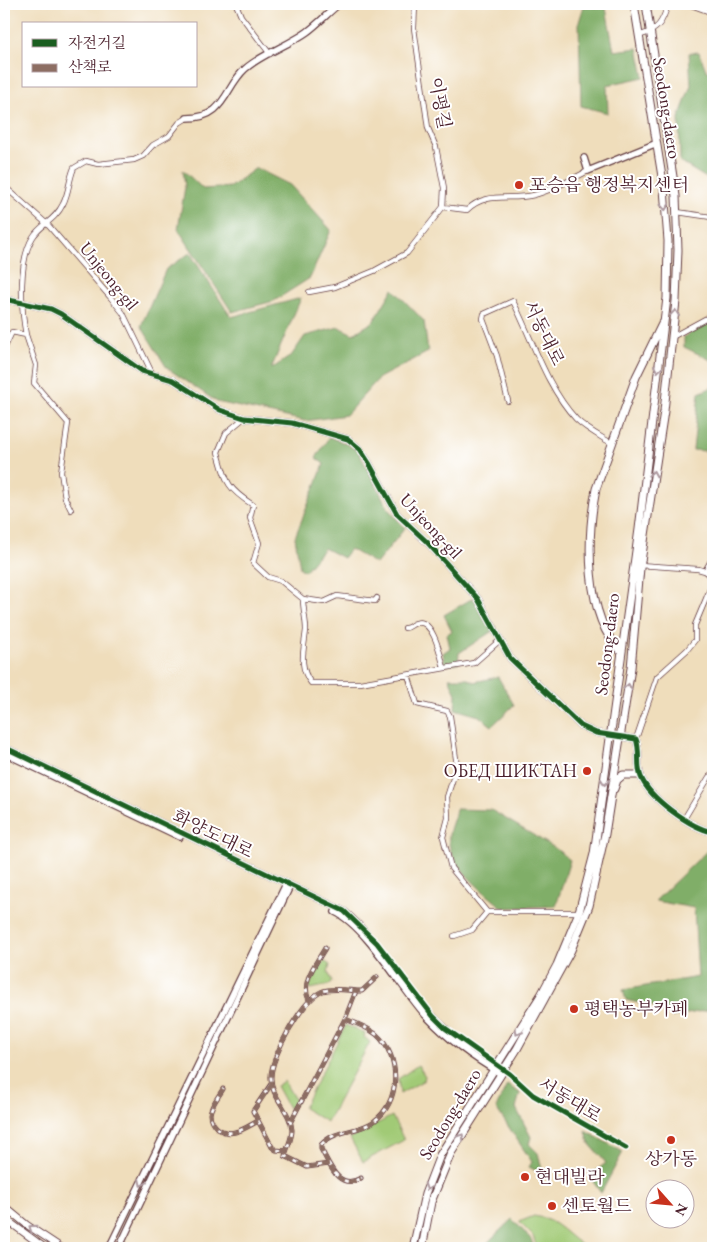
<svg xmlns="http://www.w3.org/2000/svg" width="717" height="1252" font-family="'EB Garamond','Noto Serif KR',serif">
	<rect width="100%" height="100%" fill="#fff"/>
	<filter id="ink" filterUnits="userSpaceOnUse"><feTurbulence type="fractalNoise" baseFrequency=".02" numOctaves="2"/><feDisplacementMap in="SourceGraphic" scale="10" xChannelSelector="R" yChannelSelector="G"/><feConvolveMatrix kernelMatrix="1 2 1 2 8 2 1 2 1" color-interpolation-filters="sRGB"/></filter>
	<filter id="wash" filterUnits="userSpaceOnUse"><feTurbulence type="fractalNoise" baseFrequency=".0096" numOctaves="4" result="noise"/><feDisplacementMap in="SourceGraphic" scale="20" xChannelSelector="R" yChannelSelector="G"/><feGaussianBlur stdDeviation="1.12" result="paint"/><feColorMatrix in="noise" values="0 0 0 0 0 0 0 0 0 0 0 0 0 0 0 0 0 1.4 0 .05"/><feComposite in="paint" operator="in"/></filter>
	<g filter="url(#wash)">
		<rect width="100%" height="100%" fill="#efddbb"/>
		<path fill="#a1ca76" stroke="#767450" d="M324 961 330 965 328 972 332 982 329 985 311 989 309 986Z
			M346 1025 365 1033 364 1037 370 1042 327 1122 303 1108Z
			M418 1065 425 1076 424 1080 400 1094 398 1079Z
			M284 1081 297 1103 288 1108 276 1086Z
			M392 1116 404 1140 363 1162 350 1138Z
			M534 1216C558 1219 568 1238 587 1248H537L533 1236 519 1222Z"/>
		<path fill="#80ae67" stroke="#656649" d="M584 6 606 8 614 51 638 48 644 77 607 85 608 113 581 106 579 22Z
			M699 52 706 70 713 74V182L680 162 679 118 691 85 689 53Z
			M256 168 290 185 331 230 310 278 274 301 232 312 178 229 185 187 183 170 203 189 230 187Z
			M190 253 231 317 301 298 271 369 291 356 305 336 339 327 353 334 373 322 393 289 424 321 428 352 379 378 346 415 305 421 217 402 167 368 141 326 166 269Z
			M713 317V361L684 347V337Z
			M713 387V440L706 451 693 450 699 393Z
			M329 437 345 443 358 451 389 510 405 528 376 564 350 549 343 558 324 548 305 571 300 568 295 537 324 464 316 458Z
			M473 598 497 628 459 653 458 663 445 666 443 653 450 648 447 634 452 631 444 615Z
			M498 677 514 705 492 726 479 716 455 709 456 694 449 678H466L474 682Z
			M456 809 491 810 555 848 570 860 556 906 503 908C484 892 445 863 449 835 450 826 455 818 456 809Z
			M713 845V954L705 965 713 970V1009L672 1017 669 1010 626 1000 623 990 698 977 694 908 655 901Z
			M507 1085 520 1093 516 1108 531 1137 529 1144 538 1153 543 1174 529 1167 532 1162 496 1108Z
			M586 1131 623 1152 601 1193 589 1176 606 1163 589 1143Z
			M512 1219 531 1239 534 1248H482Z"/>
	</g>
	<g filter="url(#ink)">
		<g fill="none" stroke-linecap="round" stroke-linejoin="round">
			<g stroke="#633c41" stroke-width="5">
				<path id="pedestrian" d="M309 1000C300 982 316 964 325 948
					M345 1019C356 1023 367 1027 376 1034 402 1057 401 1103 373 1122 357 1133 335 1129 321 1145V1149C330 1165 338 1191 361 1178
					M271 1084 253 1111 272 1147 276 1150 286 1151
					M223 1089C219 1096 211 1105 210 1114 210 1120 213 1124 217 1128 231 1139 245 1128 258 1121
					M291 1121 345 1019 356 991
					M329 1164 307 1167 285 1156C287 1147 292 1139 292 1130 291 1111 270 1096 271 1077 271 1056 303 998 323 991 335 987 350 991 362 991L377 977"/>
			</g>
			<g stroke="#633c41" stroke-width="6">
				<path id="minor" d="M236 4 241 16 270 54
					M688 4 713 13
					M641 35C659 30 663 21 668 4
					M4 186 48 225 111 298 123 313 153 375
					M443 207 467 210C486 191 509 201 534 195 553 190 570 180 588 171
					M677 212 711 217 713 220
					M309 292 335 287 374 271 407 253 443 207 444 188 436 147 428 128 414 28 415 4
					M26 335 36 365 34 383 68 423 61 472 65 498 71 510
					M672 337 707 318 713 311
					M4 349 12 332 26 335C21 309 18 261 33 237 41 224 55 221 63 204 69 193 69 179 74 168L86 161 98 164 134 160 143 156 153 145 169 136 179 123 187 118
					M508 401 497 356 483 319 484 314 513 301C532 339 547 388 576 419 586 429 600 436 611 443
					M244 418 226 433 218 452C226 481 226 488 253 505L250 518 259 543 253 563 268 577 281 581 303 599C303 609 306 620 306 630 304 650 298 666 311 683H360L474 663 499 641
					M639 565 698 569 705 571 713 577
					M705 571 713 557
					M303 599 324 602 337 596 375 601 377 598
					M405 628C410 628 411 624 416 623 433 617 441 657 444 668
					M408 675 417 704 447 711 450 716 457 766 447 797 448 818 443 837 451 868 487 912H579
					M636 739 657 677 687 650 695 640V625L713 582
					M684 819 709 777 713 774
					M454 936 472 930 487 912
					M504 1070 533 1095 626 1148"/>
			</g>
			<g stroke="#633c41" stroke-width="8">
				<path id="tertiary" d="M187 118C226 118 224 88 245 69 260 55 289 45 307 32 318 24 328 13 339 4
					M584 158 588 171 657 143
					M4 299 51 309 61 314 142 371 173 380 220 410 244 418 292 423 348 439 360 449 369 463 397 514 427 542 478 599 510 658 581 726 596 733 636 739C641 751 636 765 641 777 650 799 691 828 713 832
					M4 747 344 911C380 942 402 982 433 1016 453 1038 480 1054 504 1070
					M4 753 180 837
					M335 912C367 927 402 990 428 1018 449 1040 475 1059 501 1074
					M109 1248 286 884
					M119 1248 290 886"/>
			</g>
			<g stroke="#633c41" stroke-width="8">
				<path id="secondary" d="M4 1206 27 1225 62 1248
					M4 1218 45 1248"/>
			</g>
			<g stroke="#633c41" stroke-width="9">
				<path id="primary" d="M621 652C584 615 587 536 596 489L636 377 662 324
					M614 789 617 780 623 775H640
					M413 1248 425 1194 440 1155 541 995 557 965 579 912 594 854 639 529 667 298 668 241 664 189 634 4
					M422 1248 431 1202 451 1153 517 1049 571 950 589 906 605 834 631 668 640 568 664 411 676 301 678 250 676 196 646 4"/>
			</g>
			<use href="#pedestrian" stroke="#fff" stroke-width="3"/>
			<use href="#minor" stroke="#fff" stroke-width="4.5"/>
			<use href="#tertiary" stroke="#fff" stroke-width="5.5"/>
			<use href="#secondary" stroke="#fff" stroke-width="6"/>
			<use href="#primary" stroke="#fff" stroke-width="7"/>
			<path stroke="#8d6e63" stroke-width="4" stroke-dasharray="8 4" stroke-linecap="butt" d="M309 1000C300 982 316 964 325 948
				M345 1019C356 1023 367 1027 376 1034 402 1057 401 1103 373 1122 357 1133 335 1129 321 1145V1149C330 1165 338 1191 361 1178
				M272 1084 253 1111 272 1147 276 1150 286 1151
				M223 1089C219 1096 211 1105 210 1114 210 1120 213 1124 217 1128 231 1139 245 1128 258 1121
				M291 1121 345 1019 356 991
				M329 1164 307 1167 285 1156C287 1147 292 1139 292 1130 291 1111 270 1096 271 1077 271 1056 303 998 323 991 335 987 350 991 362 991L377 977"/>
			<g stroke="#fff" stroke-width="8">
				<path id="cycleway" d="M4 299 51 309 61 314 142 371 173 380 220 410 244 418 292 423 348 439 360 449 369 463 397 514 427 542 478 599 510 658 581 726 596 733 636 739C641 751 636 765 641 777 650 799 691 828 713 832
					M4 747 344 911 377 943 433 1016 445 1028 510 1074 533 1095 626 1148"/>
			</g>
			<use href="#cycleway" stroke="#1b5e20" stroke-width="5"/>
		</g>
		<defs><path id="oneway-chevron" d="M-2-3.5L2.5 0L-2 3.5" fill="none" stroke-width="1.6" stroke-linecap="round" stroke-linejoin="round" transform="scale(1.25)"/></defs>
		<g stroke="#ae9aa0">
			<use href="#oneway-chevron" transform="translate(665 207) rotate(86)"/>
			<use href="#oneway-chevron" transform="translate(675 313) rotate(-84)"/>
			<use href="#oneway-chevron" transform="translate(658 369) rotate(98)"/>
			<use href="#oneway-chevron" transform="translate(653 474) rotate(-80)"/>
			<use href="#oneway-chevron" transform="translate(628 687) rotate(-80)"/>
			<use href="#oneway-chevron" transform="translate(605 782) rotate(96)"/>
			<use href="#oneway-chevron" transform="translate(518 1032) rotate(122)"/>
			<use href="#oneway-chevron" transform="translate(461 1137) rotate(-58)"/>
			<use href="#oneway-chevron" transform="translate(142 1183) rotate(116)"/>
			<use href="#oneway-chevron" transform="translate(428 1187) rotate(109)"/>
			<use href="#oneway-chevron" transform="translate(32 1228) rotate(-146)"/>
		</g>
	</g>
	<g fill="#c8321e" stroke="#fff" stroke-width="2">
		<circle cx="519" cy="185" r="5"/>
		<circle cx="587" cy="771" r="5"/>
		<circle cx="574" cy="1009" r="5"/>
		<circle cx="671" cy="1140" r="5"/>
		<circle cx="525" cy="1177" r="5"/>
		<circle cx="552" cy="1206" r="5"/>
	</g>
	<g text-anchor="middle" stroke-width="4" stroke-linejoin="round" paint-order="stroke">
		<g font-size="18" fill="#4a1f2b" stroke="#fff">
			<text transform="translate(440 103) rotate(79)" y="6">이평길</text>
			<text transform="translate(667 108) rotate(81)" y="6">Seodong-daero</text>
			<text transform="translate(109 276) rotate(51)" y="6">Unjeong-gil</text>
			<text transform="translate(544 333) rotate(64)" y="6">서동대로</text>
			<text transform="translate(431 526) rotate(47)" y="6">Unjeong-gil</text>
			<text transform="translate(607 644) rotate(-83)" y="6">Seodong-daero</text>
			<text transform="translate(213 834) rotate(26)" y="6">화양도대로</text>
			<text transform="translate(570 1100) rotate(31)" y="6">서동대로</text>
			<text transform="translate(450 1114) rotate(-59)" y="6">Seodong-daero</text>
		</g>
		<g font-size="18" fill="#4a1f2b" stroke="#fff" text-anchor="start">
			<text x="529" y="191">포승읍 행정복지센터</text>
			<text x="577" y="777" text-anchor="end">ОБЕД ШИКТАН</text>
			<text x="584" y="1015">평택농부카페</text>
			<text x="671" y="1165" text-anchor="middle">상가동</text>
			<text x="535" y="1183">현대빌라</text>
			<text x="562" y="1212">센토월드</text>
		</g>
	</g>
	<rect width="717" height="1252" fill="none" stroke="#fff" stroke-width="20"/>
	<rect x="22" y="22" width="175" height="65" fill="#ffffff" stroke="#b7a5aa"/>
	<rect x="32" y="39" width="25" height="8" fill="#1b5e20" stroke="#b7a5aa"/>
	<text x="68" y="48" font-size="15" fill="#4a1f2b">자전거길</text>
	<rect x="32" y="64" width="25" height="8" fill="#8d6e63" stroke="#b7a5aa"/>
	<text x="68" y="72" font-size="15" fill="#4a1f2b">산책로</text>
	<g transform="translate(670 1204) rotate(117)"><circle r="24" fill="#ffffff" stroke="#b7a5aa"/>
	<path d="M0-4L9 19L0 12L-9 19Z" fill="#c8321e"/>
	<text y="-8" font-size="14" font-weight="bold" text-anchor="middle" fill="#4a1f2b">N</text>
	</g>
</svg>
